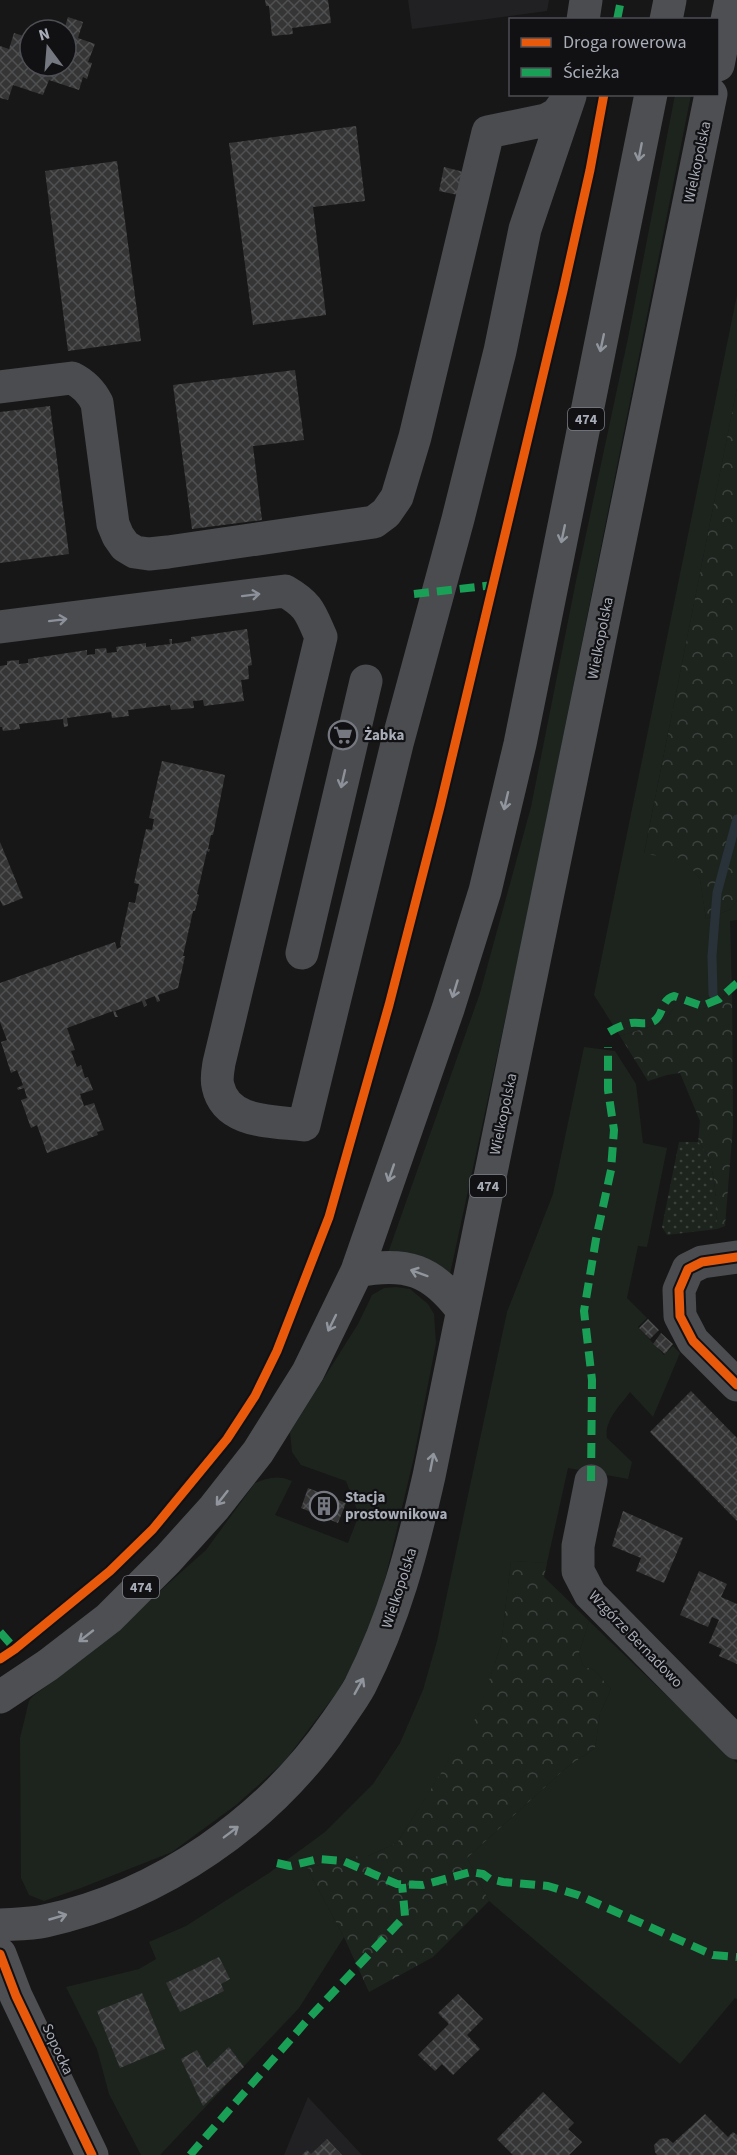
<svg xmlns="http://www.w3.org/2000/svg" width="737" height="2155" font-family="'Source Sans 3',sans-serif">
	<defs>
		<pattern id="forest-crowns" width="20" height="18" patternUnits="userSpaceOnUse" patternTransform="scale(1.5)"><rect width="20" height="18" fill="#1d241e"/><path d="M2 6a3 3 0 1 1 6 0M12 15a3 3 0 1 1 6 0" fill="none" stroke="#3b413d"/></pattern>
		<pattern id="park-dots" width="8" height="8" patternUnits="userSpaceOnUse" patternTransform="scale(1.5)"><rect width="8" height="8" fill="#1d241e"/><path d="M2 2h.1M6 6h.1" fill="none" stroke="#3b413d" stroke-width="1.8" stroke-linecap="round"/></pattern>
		<pattern id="building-cross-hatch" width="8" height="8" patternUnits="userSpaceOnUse" patternTransform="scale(1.5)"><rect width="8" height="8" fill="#353536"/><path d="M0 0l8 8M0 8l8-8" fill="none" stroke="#4f5051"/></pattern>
	</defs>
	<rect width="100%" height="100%" fill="#171717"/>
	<path fill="#212123" d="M408 0H549L547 11 412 29Z
		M308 2097 362 2155H284Z"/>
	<path fill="#1d241e" d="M675 95H691L526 923 450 1274 388 1253 480 993 531 807 576 581 628 338Z
		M737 295V388L644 853 684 858 700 879 706 919 731 909 737 900V920L730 921 732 991 704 1009H673L662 1023 620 1036 594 995Z
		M584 1047 615 1051 636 1084 643 1143 667 1148 647 1247 638 1246 627 1298 647 1318 638 1327 664 1355 673 1346 680 1353 653 1417 630 1392C620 1406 604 1420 607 1438L632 1462 628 1479 568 1468 547 1563 511 1561 501 1645 477 1717 397 1843 368 1856H357L307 1868 344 1937 299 2008 160 2155H141L109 2094 97 2049 66 1987 139 1969 156 1959 149 1942 186 1926 269 1873 325 1832 373 1784 400 1743 423 1690 437 1641 507 1312 553 1194Z
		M396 1287 410 1289 428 1304 434 1314 436 1343 414 1457 374 1626 338 1691 284 1762 236 1805 172 1852 81 1888 44 1901 29 1895 21 1878 20 1738 29 1701 33 1696 89 1654 206 1550 255 1483C269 1477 279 1475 292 1481L275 1515 348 1543 359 1515 346 1481 301 1465 292 1452 290 1432 358 1324 372 1295 384 1288Z
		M589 1621 737 1763V1999L735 1998 680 2064 489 1901 467 1858 567 1767 595 1748 600 1713 611 1689 594 1670 583 1666 579 1653Z"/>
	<path fill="url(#forest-crowns)" d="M737 388V900L731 909 706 919 700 879 684 859 644 854Z
		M732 991 733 1126 725 1226 717 1229C716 1204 717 1159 698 1142L700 1121 680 1073 667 1075 648 1081 620 1036 662 1023 673 1009H704Z
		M511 1561 547 1563 544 1577 589 1621 579 1653 583 1666 594 1670 611 1689 600 1713 595 1748 567 1767 467 1858 489 1901 433 1957 369 1992 344 1937 307 1868 357 1856H368L397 1843 477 1716 501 1645Z"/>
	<path fill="url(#park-dots)" d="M679 1142H698C717 1159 716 1205 717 1229L667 1235 662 1227Z"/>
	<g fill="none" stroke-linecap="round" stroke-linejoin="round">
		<path stroke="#2a3239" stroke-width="9" d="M713 994 712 956 717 893 737 819"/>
	</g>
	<path fill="url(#building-cross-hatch)" d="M265 0H328L331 23 292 28 293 34 272 36 269 6H266Z
		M68 17 83 22 78 38 95 44 88 62 92 63 87 79 83 77 79 90 49 80 43 95 13 85 8 100 0 98V46L9 49 14 33 30 38V66H66V30H64Z
		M356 126 365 201 313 207 326 315 253 325 229 143Z
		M117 161 141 341 68 351 45 171Z
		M444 167 464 172 458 195 439 191Z
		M295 370 304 440 253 446 262 520 192 529 173 385Z
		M50 406 69 554 0 563V412Z
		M247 629 252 665 248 666 249 679 241 680 244 701 204 706 203 700 193 701 194 708 171 710 170 705 128 710 129 716 112 718 111 712 67 718 68 726 64 727 63 719 19 724 20 729 3 731 2 727H0V666L7 665V661L19 660V664L28 663V659L87 650V655L95 654V649L106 648 107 653 117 652 116 647 146 643V647L170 644 169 639H172V644L191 641V637Z
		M162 761 225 775 213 835H211L208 849H210L209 852 207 851 197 894 199 895 195 911H193L183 956H185L178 988 158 995 160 1001 157 1002 155 996 145 1000 147 1005 144 1007 142 1001 115 1011 118 1017H115L113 1011 67 1028 75 1050 71 1051 77 1067 81 1065 85 1078 88 1077 93 1090 80 1094 84 1106 94 1103 104 1130 97 1132 98 1135 47 1153 37 1125 31 1128 21 1100 27 1098 24 1088 18 1090 17 1088 23 1085 17 1070 11 1073 1 1042 7 1040 0 1022V983L115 942 117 949 121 947 120 943 129 902 135 903 139 884 134 883 146 829 152 830 154 819 149 818Z
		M0 842 23 898 3 906 0 900Z
		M648 1319 659 1330 650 1339 639 1328Z
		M661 1333 673 1344 665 1354 653 1344Z
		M691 1391 737 1438V1521L650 1432Z
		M308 1488 346 1503 338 1523 301 1508Z
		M623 1511 683 1538 664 1583 636 1571 641 1558 612 1546Z
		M699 1571 727 1584 721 1597 737 1604V1664L719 1656 722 1649 709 1643 719 1620 712 1617 708 1627 680 1615Z
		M219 1957 230 1979 221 1984 224 1991 180 2012 166 1983Z
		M142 1993 165 2049 120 2068 97 2011Z
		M458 1994 483 2019 467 2035 480 2049 453 2075 442 2064 435 2071 418 2055 449 2024 438 2013Z
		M229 2047 244 2067 203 2106 181 2059 197 2050 207 2068Z
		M543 2092 574 2123 568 2129 582 2142 569 2155H513L497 2139Z
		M705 2114 728 2137 733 2132 737 2135V2155H657L655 2152 654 2145 660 2139 667 2138 673 2143Z
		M327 2139 342 2155H302L307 2150 311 2154Z"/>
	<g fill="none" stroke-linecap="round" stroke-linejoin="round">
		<path stroke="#4b4c50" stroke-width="33" d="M583 20 586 0
			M0 387 72 378C84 384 91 391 97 403L113 524 118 536 125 546 135 552 149 554 168 552 374 522 386 513 397 497 415 437 488 132 546 120 557 114 570 96
			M0 627 285 591C309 605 310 612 321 637L219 1063C218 1070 216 1079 218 1086 226 1124 273 1121 304 1125L397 744 458 519 500 351 525 229 570 96
			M302 953 366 681
			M737 1257 702 1262 688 1269 679 1290 680 1316 693 1341 737 1385
			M591 1481 578 1546V1571L590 1594 737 1743"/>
		<path stroke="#4d4f52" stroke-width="33" d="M666 20 670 0
			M718 65 731 0
			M357 1271C406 1261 432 1270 462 1310
			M0 1697 48 1665 109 1618 168 1559 214 1508 258 1452 308 1372 357 1271 448 1009 485 891 520 744 651 94
			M0 1925C15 1924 31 1924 45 1921 161 1896 268 1821 335 1724 343 1712 353 1699 360 1686 395 1617 412 1551 429 1476L711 94
			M0 1954 16 1996 92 2155"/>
		<path stroke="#1a9f57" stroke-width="8" stroke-dasharray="15 8" stroke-linecap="butt" d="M617 20 621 0
			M414 594 494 585
			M609 1032C616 1028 622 1025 631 1023 638 1022 648 1025 654 1021 664 1015 660 1000 674 996L702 1006 719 999 737 983
			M591 1481 592 1380 584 1311 596 1239 611 1170 614 1130 608 1090V1047
			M0 1632 15 1649
			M277 1863 290 1866 318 1859 343 1861 397 1884 423 1885 471 1872 483 1874 490 1879 503 1882 548 1886 578 1895 713 1955 737 1957
			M190 2155 310 2017 405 1916 402 1884"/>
		<g stroke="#111113" stroke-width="13">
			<path id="cycleway" d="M737 1257 702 1262 688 1269 679 1290 680 1316 693 1341 737 1385
				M0 1659 15 1649 110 1571 153 1529 227 1439 255 1396 277 1351 329 1217 389 1005 440 807 563 291 590 170 604 94
				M0 1954 16 1996 92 2155"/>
		</g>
		<use href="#cycleway" stroke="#e8590c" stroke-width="9"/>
	</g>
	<defs><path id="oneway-shaft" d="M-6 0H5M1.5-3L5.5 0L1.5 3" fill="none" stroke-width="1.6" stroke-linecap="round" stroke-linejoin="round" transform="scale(1.5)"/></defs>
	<g stroke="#91969e">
		<use href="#oneway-shaft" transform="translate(640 152) rotate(101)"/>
		<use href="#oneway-shaft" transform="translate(602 343) rotate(102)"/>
		<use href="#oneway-shaft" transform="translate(563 534) rotate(102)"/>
		<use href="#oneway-shaft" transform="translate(506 801) rotate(103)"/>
		<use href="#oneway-shaft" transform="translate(455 989) rotate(107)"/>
		<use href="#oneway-shaft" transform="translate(391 1173) rotate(109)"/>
		<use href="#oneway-shaft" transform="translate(419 1273) rotate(-160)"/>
		<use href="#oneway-shaft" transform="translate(332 1323) rotate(116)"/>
		<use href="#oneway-shaft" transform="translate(432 1462) rotate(-79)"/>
		<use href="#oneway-shaft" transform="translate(222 1498) rotate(128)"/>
		<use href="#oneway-shaft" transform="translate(86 1636) rotate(142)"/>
		<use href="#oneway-shaft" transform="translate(359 1686) rotate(-61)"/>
		<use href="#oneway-shaft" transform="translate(231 1832) rotate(-37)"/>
		<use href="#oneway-shaft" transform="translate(58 1917) rotate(-16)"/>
	</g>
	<g stroke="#8c9099">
		<use href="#oneway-shaft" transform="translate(251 595) rotate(-7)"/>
		<use href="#oneway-shaft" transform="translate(58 620) rotate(-7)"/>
		<use href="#oneway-shaft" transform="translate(343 779) rotate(103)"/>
	</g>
	<defs>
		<g id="supermarket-ring" transform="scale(1.5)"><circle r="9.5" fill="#111113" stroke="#757880" stroke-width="1.5"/><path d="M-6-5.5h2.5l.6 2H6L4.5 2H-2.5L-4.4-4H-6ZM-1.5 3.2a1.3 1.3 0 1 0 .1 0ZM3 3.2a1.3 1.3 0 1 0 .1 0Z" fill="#757880"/></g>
		<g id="building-ring" transform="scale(1.5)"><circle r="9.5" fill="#111113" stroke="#757880" stroke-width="1.5"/><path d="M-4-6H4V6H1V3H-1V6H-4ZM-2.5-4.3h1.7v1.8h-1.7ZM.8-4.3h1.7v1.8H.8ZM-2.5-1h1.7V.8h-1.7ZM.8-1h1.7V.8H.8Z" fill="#757880"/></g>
	</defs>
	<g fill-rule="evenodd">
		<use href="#supermarket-ring" x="343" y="735"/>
		<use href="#building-ring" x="324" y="1506"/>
	</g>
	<g text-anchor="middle" stroke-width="4.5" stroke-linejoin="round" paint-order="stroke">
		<g fill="#111113" stroke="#7b7e86" stroke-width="1.5">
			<rect x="568" y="408" width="36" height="22" rx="4.5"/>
			<rect x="470" y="1175" width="36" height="22" rx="4.5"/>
			<rect x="123" y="1576" width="36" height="22" rx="4.5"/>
		</g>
		<g font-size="14" font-weight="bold" fill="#a8adb8">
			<text x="586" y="424">474</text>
			<text x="488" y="1191">474</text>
			<text x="141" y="1592">474</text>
		</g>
		<g font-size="15" fill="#a8adb8" stroke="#111113">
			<text transform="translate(697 162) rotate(-78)" y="5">Wielkopolska</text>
			<text transform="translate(600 638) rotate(-79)" y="5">Wielkopolska</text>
			<text transform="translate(503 1114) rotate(-78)" y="5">Wielkopolska</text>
			<text transform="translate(399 1588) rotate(-72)" y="5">Wielkopolska</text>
			<text transform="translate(636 1639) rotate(46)" y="5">Wzgórze Bernadowo</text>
			<text transform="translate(58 2049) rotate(65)" y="5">Sopocka</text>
		</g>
		<g font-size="15" font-weight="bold" fill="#a8adb8" stroke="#111113" text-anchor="start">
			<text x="364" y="740">Żabka</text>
			<text x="345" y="1502">Stacja<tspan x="345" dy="17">prostownikowa</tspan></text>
		</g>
	</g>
	<rect x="509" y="18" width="210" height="78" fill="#111113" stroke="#4d4f55" stroke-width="1.5"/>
	<rect x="521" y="38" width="30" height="9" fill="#e8590c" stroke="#4d4f55" stroke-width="1.5"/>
	<text x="563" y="48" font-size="18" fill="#a8adb8">Droga rowerowa</text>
	<rect x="521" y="68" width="30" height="9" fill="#1a9f57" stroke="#4d4f55" stroke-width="1.5"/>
	<text x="563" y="78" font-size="18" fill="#a8adb8">Ścieżka</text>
	<g transform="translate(48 48) rotate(344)"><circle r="28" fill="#111113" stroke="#4d4f55" stroke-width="1.5"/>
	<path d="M0-4.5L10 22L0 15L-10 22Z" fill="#757880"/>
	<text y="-9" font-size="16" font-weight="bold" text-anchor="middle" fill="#a8adb8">N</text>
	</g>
</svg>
